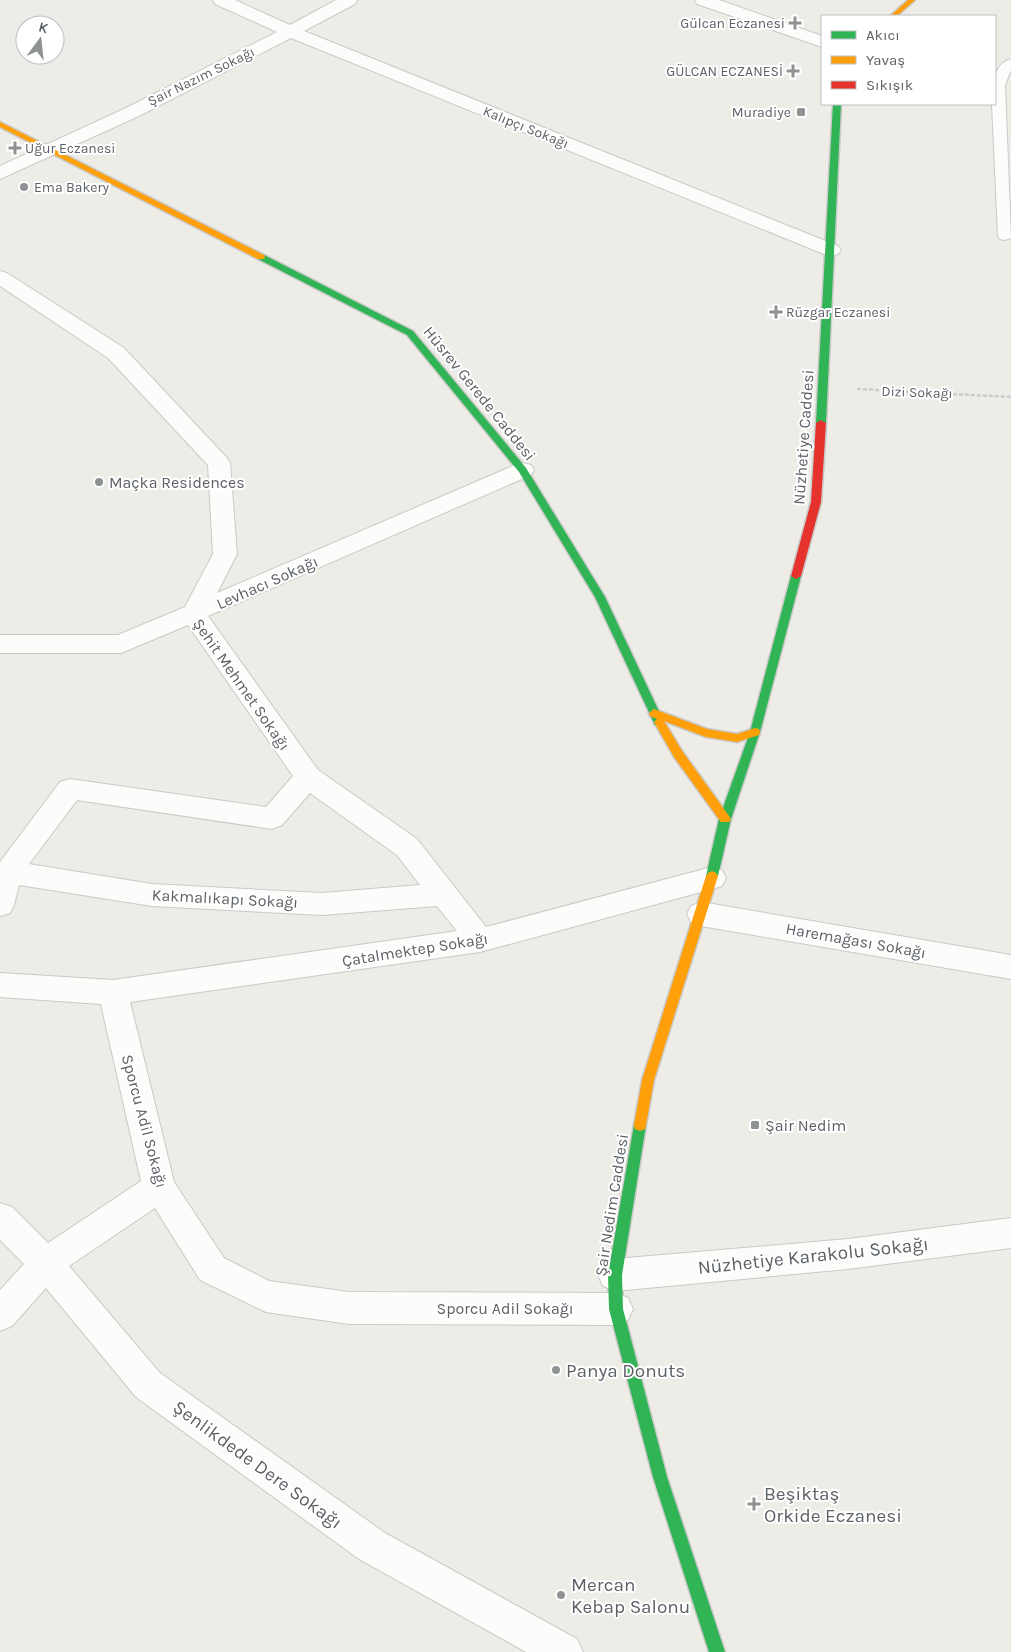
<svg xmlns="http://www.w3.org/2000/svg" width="1011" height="1652" font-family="Karla,sans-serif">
	<rect width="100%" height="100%" fill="#edece7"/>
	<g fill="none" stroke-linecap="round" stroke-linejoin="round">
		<g stroke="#c9c9c8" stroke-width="2">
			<path id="lane" d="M1011 59V70L1005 85 1011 238 1005 240 1000 239 998 236 992 104H995C995 88 991 64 1011 59Z"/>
		</g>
		<g stroke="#c9c9c8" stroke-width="2">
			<path id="street" d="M213 0H235L290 25 336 0H357L355 4 304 31 838 246 841 250 838 254 831 256 824 254 291 38 139 116 0 179V166L126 108 277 32 215 4Z
				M695 0H719L822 36V47L697 4Z
				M0 271 7 273 124 348 227 458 230 463 237 554 217 593 515 465 523 463 531 465 534 470 531 475 208 616 318 770 417 839 486 927 712 867 722 870 726 878 722 886 712 889 480 952 130 1002 174 1182 224 1258 269 1281 349 1292 616 1293 628 1298 633 1309 628 1320 616 1325 349 1324 266 1312 200 1280 155 1208 69 1266 160 1373 385 1533 577 1639 583 1652H526L359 1559 136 1397 46 1288 12 1326 0 1331V1290L24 1264 0 1240V1203L12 1207 48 1243 141 1181 101 1004 0 997V973L113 980 457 931 437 906 322 915 152 906 19 885 14 905 10 913 0 916V862L60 782 70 779 266 807 293 776 188 625 121 653H0V635H118L185 607 213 554 208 465 108 358 0 286ZM310 793 397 855 420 885 322 893 152 884 29 864 77 800 272 829 282 825Z
				M701 902 1011 955V979L701 926 691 922 687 914 691 906Z
				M1011 1218V1248L848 1269 615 1291 603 1286 598 1275 603 1264 615 1259 848 1239Z"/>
		</g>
		<g stroke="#c9c9c8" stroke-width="3">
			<path id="fast" d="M833 104H841L826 423 821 426 816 423Z
				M258 255H264L413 331 526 468 605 597 664 722 663 725H655L595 597 519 472 407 335 258 259Z
				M796 573 801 576 760 732 731 819 718 876 716 879H708L706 876 719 819 750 732 791 576Z
				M640 1119 645 1121 646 1125 622 1275 623 1309 667 1477 725 1652H709L653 1477 609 1309 608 1275 634 1125 635 1121Z"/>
		</g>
		<g stroke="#c9c9c8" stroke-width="3">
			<path id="slow" d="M908 0H915L897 16H890Z
				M0 122 264 255 265 257 264 259H258L0 127Z
				M654 709 707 729 737 734 755 728 759 729 760 732 759 735 737 742 706 737 664 721 682 751 729 816 731 819 729 822H721L674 757 654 722 657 719 650 716 649 713Z
				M712 871 716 873 718 876 654 1080 646 1125 645 1129 640 1131 635 1129 634 1125 642 1080 706 876 708 873Z"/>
		</g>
		<g stroke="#c9c9c8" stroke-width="3">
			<path id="jam" d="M821 420 826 423 821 502 801 576 796 579 791 576 811 502 816 423Z"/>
		</g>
		<path stroke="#c9ceca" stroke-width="2.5" stroke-dasharray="4 2" stroke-linecap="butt" d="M857 389 1011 397"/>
		<use href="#lane" fill="#fcfcfb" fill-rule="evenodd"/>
		<use href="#street" fill="#fcfcfb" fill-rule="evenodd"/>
		<use href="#fast" fill="#30b455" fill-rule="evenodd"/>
		<use href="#slow" fill="#ff9f0a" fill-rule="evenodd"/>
		<use href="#jam" fill="#e5322d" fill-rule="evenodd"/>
	</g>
	<g fill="#8f9293" stroke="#fff" stroke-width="2">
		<path d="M792.5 15.5h5v5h5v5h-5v5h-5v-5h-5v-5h5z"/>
		<path d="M790.5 63.5h5v5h5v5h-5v5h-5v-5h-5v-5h5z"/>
		<rect x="796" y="107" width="10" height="10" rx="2.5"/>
		<path d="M12.5 140.5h5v5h5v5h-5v5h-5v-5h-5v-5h5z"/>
		<circle cx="24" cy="187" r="5"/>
		<path d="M773.5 304.5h5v5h5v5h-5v5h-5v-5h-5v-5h5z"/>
		<circle cx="99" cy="482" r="5"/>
		<rect x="750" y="1120" width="10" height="10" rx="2.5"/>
		<circle cx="556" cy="1370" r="5"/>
		<path d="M751.5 1496.5h5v5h5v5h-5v5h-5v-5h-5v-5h5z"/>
		<circle cx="561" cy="1595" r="5"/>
	</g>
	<g text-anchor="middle" stroke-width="4" stroke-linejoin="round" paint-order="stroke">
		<g font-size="14" fill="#5c6166" stroke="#fff" text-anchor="end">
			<text x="785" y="28">Gülcan Eczanesi</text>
			<text x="783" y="76">GÜLCAN ECZANESİ</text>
			<text x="791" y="117">Muradiye</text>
			<text x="25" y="153" text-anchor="start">Uğur Eczanesi</text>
			<text x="34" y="192" text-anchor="start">Ema Bakery</text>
			<text x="786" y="317" text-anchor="start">Rüzgar Eczanesi</text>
		</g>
		<g font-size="14" fill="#5c6166" stroke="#fff">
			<text transform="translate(201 76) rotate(-26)" y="5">Şair Nazım Sokağı</text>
			<text transform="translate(526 127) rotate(22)" y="5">Kalıpçı Sokağı</text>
			<text transform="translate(917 392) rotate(2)" y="5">Dizi Sokağı</text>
		</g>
		<g font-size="16" fill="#5c6166" stroke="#fff">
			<text transform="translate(480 393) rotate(51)" y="6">Hüsrev Gerede Caddesi</text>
			<text transform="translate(803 437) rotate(-86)" y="6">Nüzhetiye Caddesi</text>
			<text transform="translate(267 582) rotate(-24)" y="6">Levhacı Sokağı</text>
			<text transform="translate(242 684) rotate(55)" y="6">Şehit Mehmet Sokağı</text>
			<text transform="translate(225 898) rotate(3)" y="6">Kakmalıkapı Sokağı</text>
			<text transform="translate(856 940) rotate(10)" y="6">Haremağası Sokağı</text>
			<text transform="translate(415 949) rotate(-9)" y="6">Çatalmektep Sokağı</text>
			<text transform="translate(145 1121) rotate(75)" y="6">Sporcu Adil Sokağı</text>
			<text transform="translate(611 1205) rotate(-81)" y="6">Şair Nedim Caddesi</text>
			<text x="505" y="1314">Sporcu Adil Sokağı</text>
		</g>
		<g font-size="16" fill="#5c6166" stroke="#fff" text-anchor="start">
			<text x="109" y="488">Maçka Residences</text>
			<text x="765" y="1131">Şair Nedim</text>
		</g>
		<g font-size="19" fill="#5c6166" stroke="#fff">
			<text transform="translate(813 1255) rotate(-6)" y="7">Nüzhetiye Karakolu Sokağı</text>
			<text transform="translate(258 1464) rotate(36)" y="7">Şenlikdede Dere Sokağı</text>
		</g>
		<g font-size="19" fill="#5c6166" stroke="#fff" text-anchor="start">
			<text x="566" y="1377">Panya Donuts</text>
			<text x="764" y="1500">Beşiktaş<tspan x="764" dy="22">Orkide Eczanesi</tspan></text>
			<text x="571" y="1591">Mercan<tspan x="571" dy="22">Kebap Salonu</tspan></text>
		</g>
	</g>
	<rect x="821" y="15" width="175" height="90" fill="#ffffff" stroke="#bec0c2"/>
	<rect x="831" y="31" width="25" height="8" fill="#30b455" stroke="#bec0c2"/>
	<text x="866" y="40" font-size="15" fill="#5c6166">Akıcı</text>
	<rect x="831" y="56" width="25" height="8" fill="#ff9f0a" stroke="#bec0c2"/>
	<text x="866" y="65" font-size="15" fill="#5c6166">Yavaş</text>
	<rect x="831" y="81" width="25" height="8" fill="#e5322d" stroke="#bec0c2"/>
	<text x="866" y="90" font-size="15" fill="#5c6166">Sıkışık</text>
	<g transform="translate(40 40) rotate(15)"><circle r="24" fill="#ffffff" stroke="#bec0c2"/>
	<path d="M0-4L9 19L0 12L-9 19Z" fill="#8f9293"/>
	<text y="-8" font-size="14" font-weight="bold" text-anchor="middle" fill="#5c6166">K</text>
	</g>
</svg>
